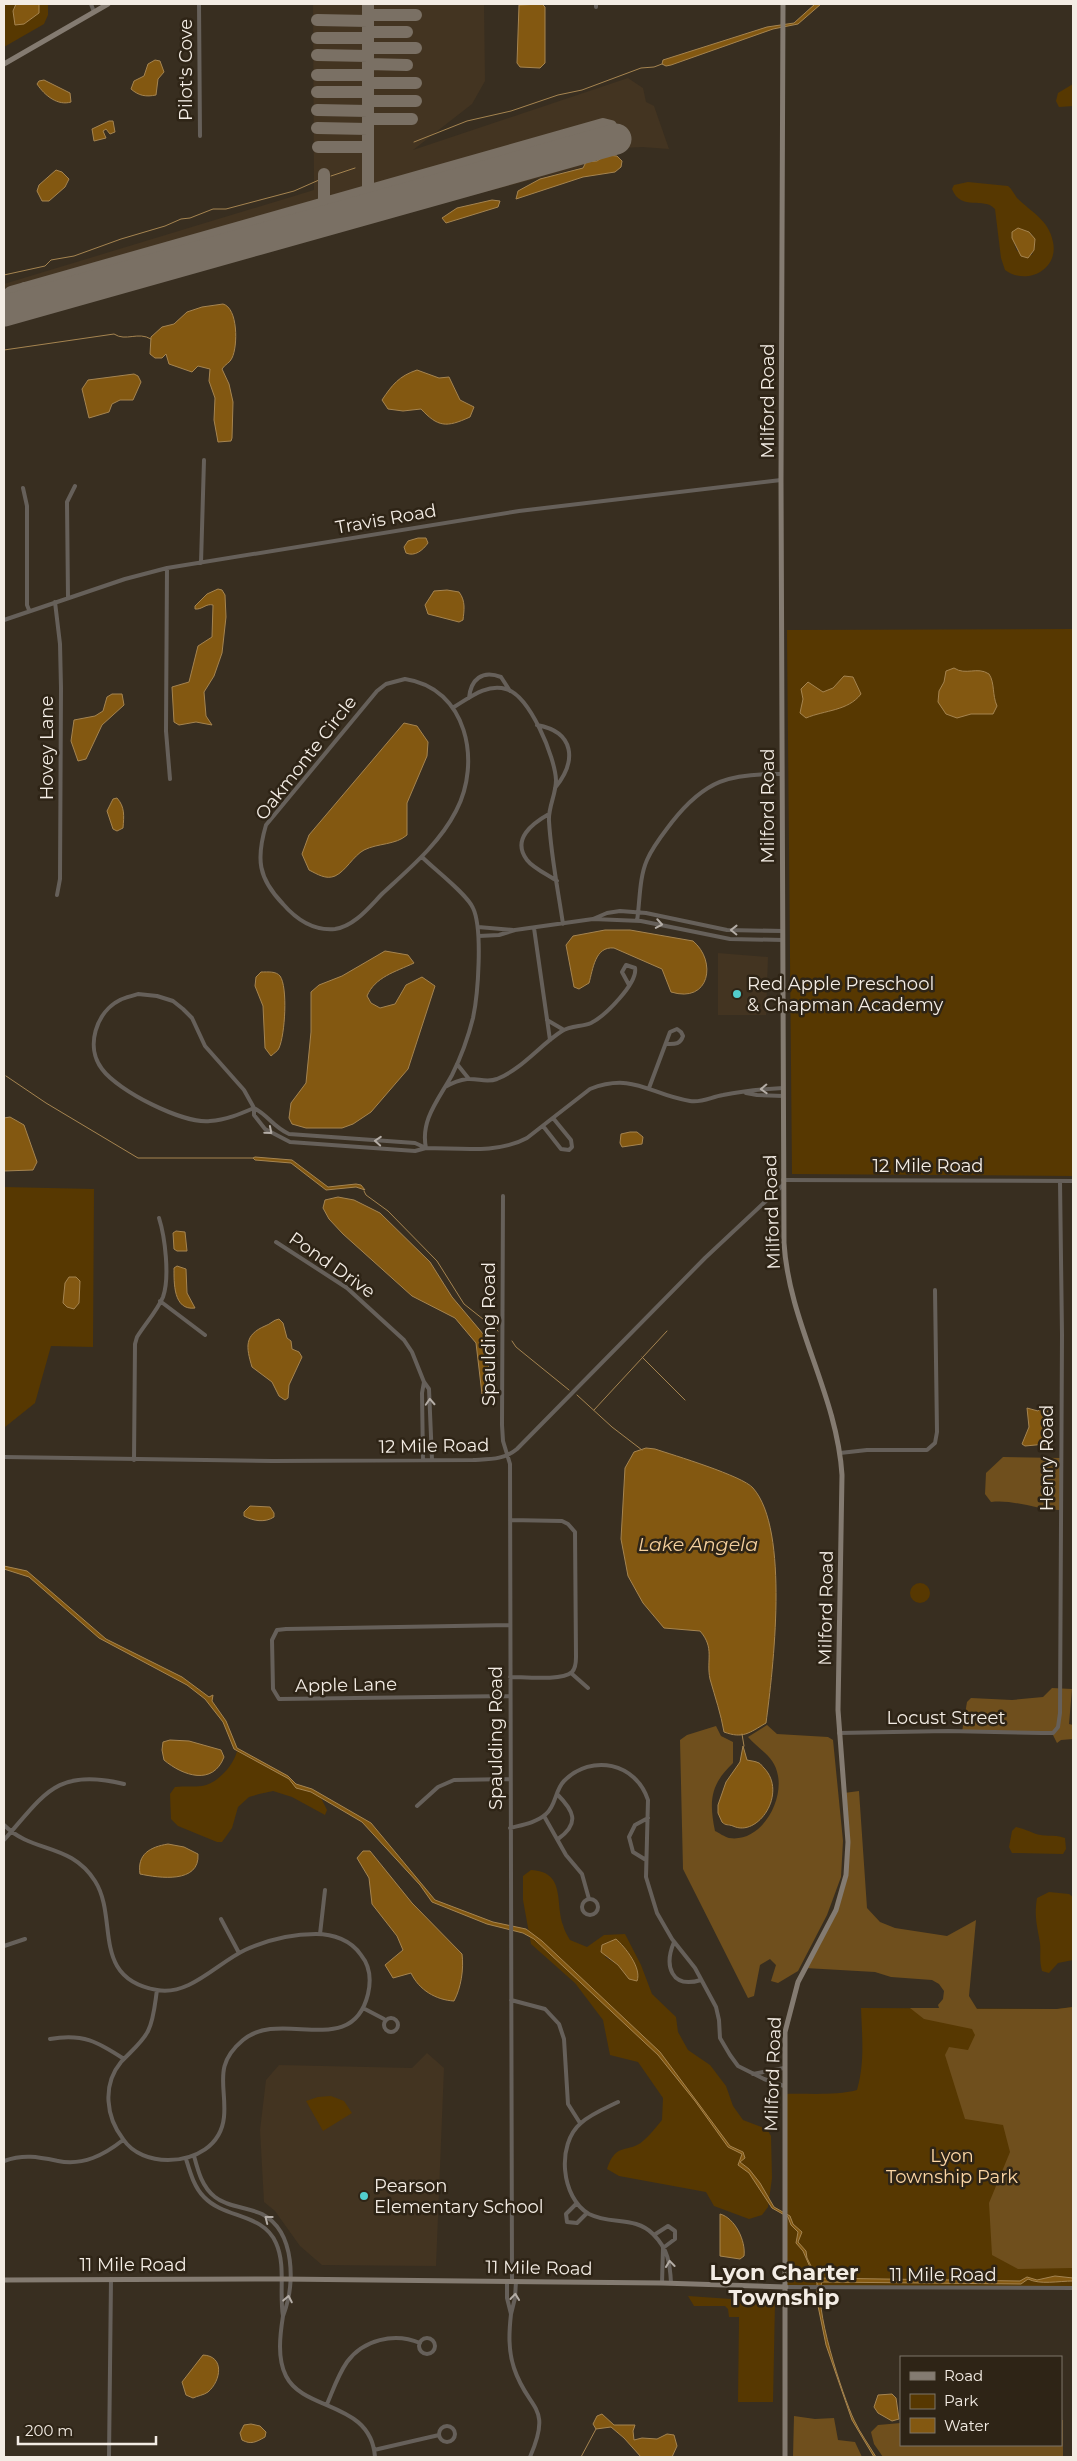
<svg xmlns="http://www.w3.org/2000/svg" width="1077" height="2461" font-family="Montserrat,sans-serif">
	<rect width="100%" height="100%" fill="#382e20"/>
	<path fill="#433421" d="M313 4H484L485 81 472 104 413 150 628 78 643 88 646 102 654 106 669 149 642 147 624 148 589 157 582 167 345 228 4 325V284L314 190Z
		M718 953 768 957 766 1015H718Z
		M427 2053 444 2068 436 2266 322 2265 300 2246 275 2211 264 2202 260 2130 266 2080 279 2065 412 2068Z"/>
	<path fill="#573801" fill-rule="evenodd" d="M4 4H48V15L44 24 4 47Z
		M1073 84V106L1059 107 1056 101 1058 93Z
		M968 182 1008 186C1012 189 1014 194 1017 198 1031 212 1049 220 1053 242 1059 270 1026 286 1005 270L1001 258 995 209C984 196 961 212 952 189L954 185ZM1018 228 1032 234 1035 246 1032 255 1017 251C1012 242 1014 236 1018 228Z
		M1073 629V1176L792 1174 787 630Z
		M4 1187 94 1189 93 1347 51 1346 35 1403 5 1427 4 1441Z
		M910 1593a10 10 0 1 1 20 0a10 10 0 1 1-20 0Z
		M237 1751 289 1779 300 1789 313 1793 321 1798 327 1810 325 1815 292 1797 273 1791 259 1794 249 1797 238 1807 232 1828 222 1842H217L178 1826 171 1819 170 1794 175 1787C184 1786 194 1787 202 1786 217 1784 234 1765 237 1751Z
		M1016 1827C1024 1829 1029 1831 1036 1834 1044 1837 1053 1834 1065 1838L1066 1849 1063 1854 1012 1853 1009 1847 1012 1831Z
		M531 1870C566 1872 555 1902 563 1925 564 1930 567 1935 570 1940L587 1947 604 1935 625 1934 641 1965 652 1994 676 2017 678 2032 688 2050 710 2065 726 2086 733 2106 743 2120 767 2129 771 2136 772 2178 768 2207 762 2215 749 2219 714 2206 706 2192 619 2176 607 2169C616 2141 628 2154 643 2141 650 2135 656 2127 662 2120L663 2098 638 2062 610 2055 603 2020 575 1983 531 1944 523 1900V1876ZM622 1944 629 1957V1979L618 1965 605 1957Z
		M1049 1892 1069 1894 1073 1897V1960L1058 1963 1049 1973 1042 1971C1039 1959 1041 1954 1040 1943 1037 1925 1034 1916 1037 1898Z
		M1073 2007V2287H786L784 2094C808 2093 834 2096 857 2090 865 2062 862 2037 861 2008L1057 2009Z
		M331 2096 344 2101 352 2113 323 2131 306 2101 318 2097Z
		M688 2296 775 2302 773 2402H738L739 2317H729L728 2309 725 2306H694Z"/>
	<path fill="#6f4f1d" d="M1003 1457 1061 1458 1060 1510C1037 1510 1014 1499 991 1502L985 1494 986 1473Z
		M1052 1688 1072 1689 1069 1724 1073 1725V1739L1061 1740 1057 1743 1052 1733 962 1732 967 1702 971 1698 1012 1700 1043 1697Z
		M767 1725 777 1734 828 1737 833 1740 843 1841 841 1877 827 1915 798 1971 778 1983 771 1981 776 1965 770 1959 760 1965 754 1996 748 1998 683 1869 680 1740 687 1735 716 1726 721 1736 733 1742V1763C710 1785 709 1801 715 1831 719 1833 725 1837 729 1838 761 1843 783 1802 778 1776 775 1756 759 1750 748 1737Z
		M859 1791 867 1908 880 1922 895 1928 947 1936 976 1920 969 1996 977 2009H1057L1073 2007V2268L1018 2269 992 2255 989 2203 1010 2152 1003 2125 965 2119 945 2055 949 2047 968 2050 975 2035 972 2029 924 2019 910 2008H939L938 2005 943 1999 944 1991 939 1984 932 1980 891 1977 875 1972 805 1968C821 1939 843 1907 846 1873 849 1846 846 1819 844 1793Z
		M794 2416 815 2419 834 2418 838 2440 855 2442 862 2457H793Z
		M1061 2420H1063V2457H883L874 2444 871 2432 878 2425 901 2423V2445H1061Z"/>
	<path fill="#835811" stroke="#a58450" d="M16 4H39V13L24 24 15 25 13 11Z
		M542 4 545 7V63L540 68 520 67 517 63 519 5Z
		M815 4H821L798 24 773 29 671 65 666 66 662 64 663 60 767 27 794 23Z
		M155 60 160 61 164 72 158 79 156 95C146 97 139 96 131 89L134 81 144 76 148 64Z
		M44 80 70 93 71 102C58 106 45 96 37 84L39 81Z
		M109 121H113L115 132 110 134 106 129 103 131 106 138 94 141 92 129Z
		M606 155 617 156 622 161 621 167 615 172 583 177 516 199 518 191 540 179 583 168 586 162 597 161Z
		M56 170 62 172 69 179 65 187 49 201H42L37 191 39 185Z
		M492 200 500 201 498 207 446 223 442 218 457 208Z
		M1018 228 1029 232 1035 239 1034 250 1028 258 1021 256 1012 238V232Z
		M223 304C238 308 238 346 232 358 230 363 225 364 222 369L229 384 233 402 232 438 231 441 218 442 214 420 215 398 209 381 210 369 198 366 192 372 169 364 166 354 162 358H155L150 354 151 337 162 327 174 324 187 312 202 307Z
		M417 370 439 378 449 377 460 400 474 407 470 417C446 428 438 427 421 409L403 411 388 409 382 400C392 385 399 376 417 370Z
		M134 374 138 376 141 382 133 400H120L112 404 109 412 89 418 82 389 88 380Z
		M418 538H426L428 543C423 550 415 557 406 553L404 547 408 541Z
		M218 589 222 590 225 595 226 617 222 653 214 676 204 692 206 716 212 725 196 722 179 725 174 722 172 687 189 682 198 646 212 637 213 605C206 603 202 610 195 609V606L207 594Z
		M447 590 459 592C466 601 464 611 463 620L459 622 428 614 425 605 434 591Z
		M954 668C966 676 977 666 989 674 995 683 992 695 997 706L993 714H971L957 718 946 714 938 702 939 691 944 682 946 671Z
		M844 676 853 677 861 694C848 711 825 710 806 718L800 713 803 699 801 689 808 682 823 692 833 688Z
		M112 694H122L124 705 102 725 86 759 78 761 71 741 74 720 95 716 103 711 107 697Z
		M404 723 417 726 428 742 427 756 407 803V835C396 845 378 843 364 850 353 856 346 871 335 876 326 880 317 874 309 870L302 854 309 835Z
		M117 798C125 807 124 816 123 828L117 831 113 829 107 811 113 799Z
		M605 930H630L693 941C717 961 710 1004 671 992L662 969 614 948C595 946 593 969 589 983L579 989 574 987 566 945 573 936Z
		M385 951 408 955 414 963C395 972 375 977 367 996L371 1003 380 1008 395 1004 406 985 422 977 435 986 408 1069 371 1112 353 1124 342 1128H306L292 1124 289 1118 291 1103 306 1083 311 1032V992L319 985 342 976Z
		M261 972C268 972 276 971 280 976 288 987 285 1035 279 1048 278 1051 274 1053 271 1056L265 1048 263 1006 255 986 256 977Z
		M10 1117 24 1125 37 1162 33 1170 4 1171V1118Z
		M630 1132H637L643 1137 642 1144 622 1147 620 1143 621 1134Z
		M255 1157 292 1160 328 1187 356 1184 361 1185 365 1190 356 1187 326 1190 291 1163 255 1160 253 1158Z
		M338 1197 354 1200 380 1213 430 1262 452 1297 489 1341 488 1397 482 1394 476 1343 455 1318 412 1296 343 1234 329 1219 323 1208 325 1200Z
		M176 1231 185 1232 187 1251H177L174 1249 173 1233Z
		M177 1266 186 1269 187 1293 195 1308C173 1311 174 1282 174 1268Z
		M69 1277H76L80 1281 79 1303 74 1309 67 1307 63 1303 65 1283Z
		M279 1319 283 1323 287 1338 291 1341 292 1349 299 1352 302 1357 289 1385 288 1398 285 1400 279 1396 272 1382 252 1367C246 1347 244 1335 265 1326 271 1324 273 1320 279 1319Z
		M1044 1405H1048L1046 1444 1025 1446 1022 1444 1029 1427 1027 1408 1038 1411Z
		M646 1448 655 1449C673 1455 743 1476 753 1488 790 1530 773 1670 766 1723 749 1733 743 1739 724 1732 721 1714 715 1697 710 1679 706 1660 715 1648 700 1631L664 1628 643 1603 628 1576 621 1539 625 1468 634 1452Z
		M250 1506 270 1507 274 1513V1517C265 1523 253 1521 244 1516V1512Z
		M4 1566 27 1571 106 1639 182 1677 209 1697 213 1695 212 1701 226 1721 237 1748 288 1776 296 1784 312 1789 371 1823 435 1900 493 1922 526 1929 542 1941 660 2052 730 2146 743 2152 745 2158 740 2162 749 2169 760 2183 774 2207 790 2216 793 2224 802 2232 798 2242 806 2251 807 2258 817 2278 1020 2281 1027 2277 1037 2280 1055 2276 1073 2278V2281C1059 2281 1040 2285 1028 2279L1021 2284 822 2282C812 2303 843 2397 854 2420 860 2433 869 2445 876 2457H874L852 2420 826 2345 817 2301V2283L803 2251 796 2243 798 2232 791 2225 788 2217 772 2208 749 2173 738 2165 742 2154 728 2147 695 2101 658 2055 534 1939 523 1933 487 1924 432 1902 420 1885 362 1822 311 1792 296 1788 289 1779 234 1749 223 1722 205 1699 187 1685 99 1638 29 1577 4 1569Z
		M170 1740 189 1741 221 1750 224 1757C213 1786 183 1776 164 1760L162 1750 163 1742Z
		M743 1746 747 1760C751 1761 755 1761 759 1763 761 1764 762 1766 764 1768 788 1793 758 1838 733 1826 728 1824 726 1826 722 1822L718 1813V1805L726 1782 740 1762Z
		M168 1844 184 1847 198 1854C200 1884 159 1878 140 1874 137 1854 150 1847 168 1844Z
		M363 1851H370L412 1903 462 1954C464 1969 461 1988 454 2001 436 2000 419 1990 411 1973L393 1978 385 1965 403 1950 397 1936 372 1904 369 1878 357 1858Z
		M616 1939C625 1947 642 1968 637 1981L629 1979 618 1965 601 1952 602 1945Z
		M720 2214C735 2218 746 2241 744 2256L740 2259 720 2256Z
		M203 2355C225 2356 221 2381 208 2392 204 2395 197 2396 193 2398L186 2395 182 2382Z
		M892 2394 896 2398 899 2419 892 2421 878 2413 874 2407 878 2395Z
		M602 2414 614 2425H635L633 2431 634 2440 642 2438 657 2439 667 2434 674 2435 677 2446 672 2457H641L624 2438 611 2427 596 2429 593 2424 597 2416Z
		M251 2424 260 2426 266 2432 265 2437C256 2442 251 2445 242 2440L240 2433 244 2425Z"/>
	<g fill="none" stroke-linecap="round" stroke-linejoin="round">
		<path stroke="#a58450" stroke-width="1" d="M414 142 467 121 511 111 558 95 582 90 641 68 654 67 662 64
			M331 176 355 168
			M4 275 45 266 51 260 74 256 121 239 165 226 181 219 190 218 213 209H226L294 191 319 180
			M4 350 114 334C126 342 138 331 151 339
			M6 1076 46 1103 138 1158H253
			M364 1191 366 1195 388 1211 437 1261 464 1304 498 1331
			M512 1341 516 1347 569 1390
			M642 1357 685 1400
			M577 1395 612 1427 642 1450
			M594 1410 667 1331
			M742 1734 744 1746
			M581 2457 596 2429"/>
		<path stroke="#7a7064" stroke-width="12" d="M369 15H416
			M317 20 368 21
			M368 32H407
			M317 38H368
			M368 48H416
			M317 55 368 56
			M368 64 407 65
			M317 75H368
			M368 83H416
			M317 92H368
			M368 101H416
			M317 110 368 111
			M368 119H412
			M317 128 368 129
			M318 147H368
			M324 174V204
			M368 208V4
			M177 245 181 261
			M24 288 28 304
			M7 310 6 296 11 292 603 124 611 126 614 139"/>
		<path stroke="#7a7064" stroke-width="31" d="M4 311 616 139"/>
		<path stroke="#66605a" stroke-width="4" d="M91 4 94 12
			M199 4 200 136
			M596 7V4
			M23 488 27 506V605L29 610
			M201 563 204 460
			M167 568 166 731 170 779
			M68 597 67 502 75 486
			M55 602 60 644 61 688 60 879 57 895
			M4 620 125 579 167 568 519 511 781 480
			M405 679C467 688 482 762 456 811 439 844 410 868 383 893 370 906 355 926 335 929 314 931 296 919 283 904 258 878 256 859 266 825L377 691 386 684Z
			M469 698C471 679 482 670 501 677L510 691
			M454 707C469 698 487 683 506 689 530 696 555 757 556 780 556 795 548 807 549 821 551 856 558 890 563 924
			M537 725C575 732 577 761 555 788
			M549 814C533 823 511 839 527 860 533 868 548 875 557 881
			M422 857C434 869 467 894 473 908 483 929 478 995 473 1018 468 1038 461 1057 452 1075 439 1099 420 1120 426 1148
			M593 919 641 921 730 939 783 940
			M637 921C640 902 639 878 647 860 653 846 663 834 672 822 705 780 730 773 782 774
			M478 927 513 930
			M534 928 550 1040
			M479 936 499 935 515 930 593 919 607 913 620 911 646 913 727 930 783 931
			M138 994 157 996 173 1001 183 1009 192 1018 205 1046 244 1090 254 1108C240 1114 226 1120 210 1121 183 1124 118 1091 102 1069 85 1047 96 1012 120 1000 125 997 133 996 138 994Z
			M547 1020 564 1030
			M457 1064 469 1079
			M445 1087C452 1083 459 1080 467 1079 478 1078 486 1083 497 1079 522 1069 540 1045 562 1031 571 1025 582 1027 591 1023 605 1016 638 983 635 968L626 965 622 972 629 985
			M649 1088 670 1032 677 1029 681 1032 683 1036C680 1045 674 1044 667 1044
			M746 1093 757 1095 783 1096
			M543 1126 561 1149 569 1150 572 1147 571 1140 553 1118
			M426 1148 415 1143 289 1134C273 1127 268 1115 254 1108V1115L265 1129 290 1142 415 1151 426 1148C459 1148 498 1154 527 1138L590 1089C634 1072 650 1095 690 1101 702 1103 711 1097 723 1095 743 1091 763 1089 783 1088
			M783 1180 1073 1181
			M503 1196 502 1425 503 1441 510 1464 512 2281
			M276 1242 347 1288 404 1340 412 1352 424 1382 429 1389 432 1460
			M160 1301 205 1335
			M840 1453 867 1450H927L935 1443 937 1432 935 1290
			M4 1457 273 1461 473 1460C489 1459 504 1460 517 1449L705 1258 783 1185
			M134 1460 135 1344 137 1337C145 1324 157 1311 163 1297 170 1277 165 1237 159 1218
			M423 1460 422 1393 424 1382
			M571 1673 588 1688
			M510 1677C524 1677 562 1681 572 1672 576 1668 576 1662 576 1657L575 1532 568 1524 562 1521 510 1520
			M509 1696 279 1699 273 1689 272 1640 277 1630 286 1629 510 1625
			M839 1733 948 1731 1042 1733H1053L1058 1727 1060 1713 1062 1335 1060 1181
			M557 1794C573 1810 581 1823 558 1839
			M417 1806 438 1787 454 1780 510 1779
			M544 1816 566 1855 582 1874 589 1899
			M4 1825C33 1854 70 1842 95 1881 119 1919 90 1978 157 1990 190 1996 217 1963 245 1950 267 1940 291 1934 316 1934 333 1934 351 1940 361 1955 370 1966 371 1981 368 1994 352 2060 281 2008 243 2040 212 2066 227 2086 224 2117 221 2146 195 2160 168 2160 151 2160 133 2154 123 2139 106 2117 102 2085 121 2062 130 2052 142 2043 148 2031 154 2019 155 2003 157 1990
			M510 1828C521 1825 536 1823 546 1814 556 1806 555 1790 564 1781 592 1753 636 1763 648 1800L646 1877 657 1913 672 1939 695 1968 716 2007 719 2020 720 2038 730 2055 738 2066 764 2079 784 2086
			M4 1840C44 1795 56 1767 124 1784
			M646 1860 633 1852 629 1837 635 1825 648 1818
			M582 1907a8 8 0 1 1 16 0a8 8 0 1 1-16 0Z
			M221 1919 239 1953
			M320 1934 325 1890
			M674 1942C664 1966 671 1989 701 1980
			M4 1946 25 1939
			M511 2000 545 2009 559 2024 564 2039 568 2104 580 2123
			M363 2008 384 2019
			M384 2025a7 7 0 1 1 14 0a7 7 0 1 1-14 0Z
			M50 2039C83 2033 98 2042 124 2059
			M753 2074 784 2068
			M618 2102C606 2108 591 2114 581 2123 556 2144 561 2198 589 2214 611 2225 635 2216 653 2234 668 2249 670 2263 671 2283
			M186 2159C190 2172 194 2187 204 2197 225 2219 263 2213 276 2243 286 2265 279 2293 283 2316 295 2285 296 2232 262 2214 247 2207 227 2207 215 2197 202 2187 198 2171 194 2156
			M4 2161C24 2154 38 2157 58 2161 83 2166 104 2155 123 2140
			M577 2203 566 2214 567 2222 577 2223 587 2213
			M654 2235 668 2226 675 2231V2239L663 2248 662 2283
			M507 2281V2298L511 2314 515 2298 516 2281
			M786 2287 1073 2288
			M511 2314C509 2332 508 2350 514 2368 528 2411 553 2404 530 2457
			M283 2316C280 2335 277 2358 286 2376 304 2412 371 2401 375 2457
			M419 2346a8 8 0 1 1 16 0a8 8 0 1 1-16 0Z
			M327 2404C333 2390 338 2375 347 2362 363 2340 394 2332 420 2343
			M439 2434a8 8 0 1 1 16 0a8 8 0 1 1-16 0Z
			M374 2450 439 2435
			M109 2457 111 2279"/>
		<path stroke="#847b71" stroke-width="5" d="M783 4 781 480 784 1243C789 1324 837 1394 842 1475L838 1710 848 1842 846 1875 836 1910 798 1982 785 2032V2457
			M4 64 108 4
			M4 2280 281 2279 662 2283 786 2287"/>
	</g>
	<defs><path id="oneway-chevron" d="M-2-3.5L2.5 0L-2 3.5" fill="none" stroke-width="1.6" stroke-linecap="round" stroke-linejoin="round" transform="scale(1.25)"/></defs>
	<g stroke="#b4ada6">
		<use href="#oneway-chevron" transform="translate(659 924) rotate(10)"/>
		<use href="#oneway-chevron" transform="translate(734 930) rotate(-179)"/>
		<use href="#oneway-chevron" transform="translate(764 1089) rotate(178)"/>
		<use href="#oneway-chevron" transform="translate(269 1131) rotate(40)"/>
		<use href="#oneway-chevron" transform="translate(378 1141) rotate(-176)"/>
		<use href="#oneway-chevron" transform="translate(430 1402) rotate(-93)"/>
		<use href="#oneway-chevron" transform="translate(268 2219) rotate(-142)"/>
		<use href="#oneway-chevron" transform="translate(670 2264) rotate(-96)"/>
		<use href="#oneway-chevron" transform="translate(515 2297) rotate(-84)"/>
		<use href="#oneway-chevron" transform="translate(288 2299) rotate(-79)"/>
	</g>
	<g fill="#52cdcd" stroke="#2e2416" stroke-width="2">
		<circle cx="737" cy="994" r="5"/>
		<circle cx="364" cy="2196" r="5"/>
	</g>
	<g text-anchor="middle" stroke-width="5" stroke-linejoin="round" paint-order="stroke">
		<g font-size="18" fill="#f3ece4" stroke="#2e2416">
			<text transform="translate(186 70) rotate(-90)" y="6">Pilot's Cove</text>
			<text transform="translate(768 401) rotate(-90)" y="6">Milford Road</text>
			<text transform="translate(386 519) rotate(-10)" y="6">Travis Road</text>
			<text transform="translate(47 748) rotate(-90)" y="6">Hovey Lane</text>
			<text transform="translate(306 758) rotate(-52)" y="6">Oakmonte Circle</text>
			<text transform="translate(768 806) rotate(-90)" y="6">Milford Road</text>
			<text x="928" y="1172">12 Mile Road</text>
			<text transform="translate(772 1212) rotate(-92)" y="6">Milford Road</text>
			<text transform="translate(332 1265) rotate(35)" y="6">Pond Drive</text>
			<text transform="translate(489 1334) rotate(-90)" y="6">Spaulding Road</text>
			<text transform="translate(434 1446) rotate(-1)" y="6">12 Mile Road</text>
			<text transform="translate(1047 1458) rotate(-90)" y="6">Henry Road</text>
			<text transform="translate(826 1608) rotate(-89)" y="6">Milford Road</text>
			<text transform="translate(346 1685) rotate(-1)" y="6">Apple Lane</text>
			<text x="946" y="1724">Locust Street</text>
			<text transform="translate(496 1738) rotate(-90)" y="6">Spaulding Road</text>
			<text transform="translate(773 2074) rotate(-88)" y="6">Milford Road</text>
			<text x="133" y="2271">11 Mile Road</text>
			<text transform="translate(539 2268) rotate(1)" y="6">11 Mile Road</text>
			<text x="943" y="2281">11 Mile Road</text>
		</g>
		<g font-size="18" fill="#f3ece4" stroke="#2e2416" text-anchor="start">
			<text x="747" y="990">Red Apple Preschool<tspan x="747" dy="21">&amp; Chapman Academy</tspan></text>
			<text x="374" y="2192">Pearson<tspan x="374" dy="21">Elementary School</tspan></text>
		</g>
		<g font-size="18" fill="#fdd7a6" stroke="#2e2416">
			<text x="952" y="2162">Lyon<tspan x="952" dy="21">Township Park</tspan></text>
		</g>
		<g font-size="19" font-style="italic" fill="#f5d09e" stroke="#2e2416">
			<text x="698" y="1551">Lake Angela</text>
		</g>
		<g font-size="22" font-weight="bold" fill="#f3ece4" stroke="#2e2416">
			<text x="784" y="2280">Lyon Charter<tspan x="784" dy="25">Township</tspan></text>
		</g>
	</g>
	<rect width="1077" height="2461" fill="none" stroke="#f3ece4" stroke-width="10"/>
	<rect x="900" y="2356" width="162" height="90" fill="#2e2416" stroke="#7d7468"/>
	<rect x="910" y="2372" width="25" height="8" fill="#847b71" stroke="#7d7468"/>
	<text x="944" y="2381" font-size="15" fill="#f3ece4">Road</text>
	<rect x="910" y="2394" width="25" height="15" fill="#573801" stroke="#7d7468"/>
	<text x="944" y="2406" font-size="15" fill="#f3ece4">Park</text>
	<rect x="910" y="2418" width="25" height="15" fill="#835811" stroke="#7d7468"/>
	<text x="944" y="2431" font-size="15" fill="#f3ece4">Water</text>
	<path d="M18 2436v8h138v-8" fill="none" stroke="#f3ece4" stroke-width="2.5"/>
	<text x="25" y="2436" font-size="15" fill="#f3ece4" stroke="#2e2416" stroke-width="4" paint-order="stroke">200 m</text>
</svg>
